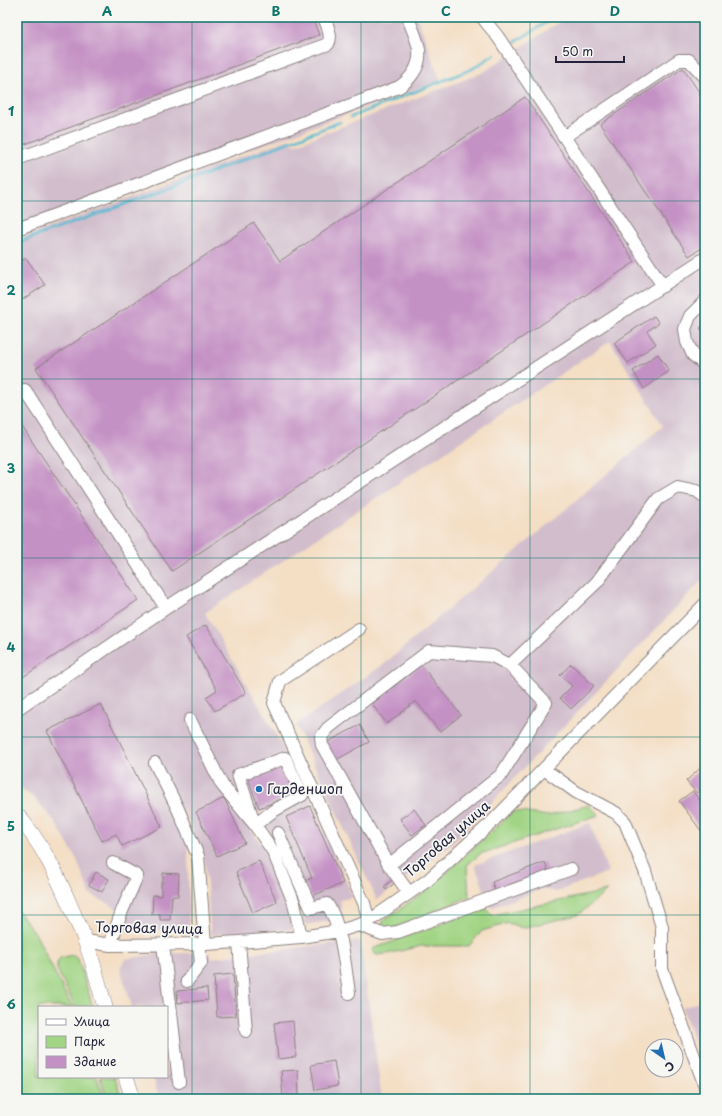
<svg xmlns="http://www.w3.org/2000/svg" width="722" height="1116" font-family="'Playpen Sans',sans-serif">
	<rect width="100%" height="100%" fill="#f6f6f2"/>
	<filter id="ink" filterUnits="userSpaceOnUse"><feTurbulence type="fractalNoise" baseFrequency=".025" numOctaves="2"/><feDisplacementMap in="SourceGraphic" scale="8" xChannelSelector="R" yChannelSelector="G"/><feConvolveMatrix kernelMatrix="1 2 1 2 8 2 1 2 1" color-interpolation-filters="sRGB"/></filter>
	<filter id="wash" filterUnits="userSpaceOnUse"><feTurbulence type="fractalNoise" baseFrequency=".012" numOctaves="4" result="noise"/><feDisplacementMap in="SourceGraphic" scale="16" xChannelSelector="R" yChannelSelector="G"/><feGaussianBlur stdDeviation="0.9" result="paint"/><feColorMatrix in="noise" values="0 0 0 0 0 0 0 0 0 0 0 0 0 0 0 0 0 1.4 0 .05"/><feComposite in="paint" operator="in"/></filter>
	<g filter="url(#wash)">
		<rect width="100%" height="100%" fill="#f4dec4"/>
		<path fill="#d1bdcc" d="M17 17H417L440 80 17 235Z
			M567 17H704L705 18V577L457 839 377 900 296 725 383 665 663 426 610 341 205 613 285 750 310 799 353 897 340 900 343 919 305 925 301 902 267 826 268 822 263 812H259L256 811 243 800 228 782 224 774 214 780 228 797 269 855 289 906 293 929 211 935 205 862 182 804 192 847 187 849 188 853 189 932 160 930 120 923 122 911 90 894 76 858 54 820 34 798 17 785V239L289 139 294 145 482 73Z
			M590 823 608 872 556 892 542 889 491 908 475 865Z
			M360 940 382 1099H159L153 1077H167V1007H132L120 967 126 959 164 953H210L211 958Z
			M705 1000V1073L682 1008Z"/>
		<path fill="#a1d484" stroke="#627b60" d="M589 805 599 815 480 854 467 865 469 897 432 912 395 928H382L383 921 431 887 514 811 548 816Z
			M607 891 578 915 522 928 509 923 482 931 469 946H422L387 954 376 955 372 949 486 908 492 915Z
			M17 910 35 933 72 1007H39V1077H97L104 1099H17Z
			M72 955 78 959 93 1007H75L57 969V963L60 958Z
			M100 1077H115L122 1099H107Z"/>
		<g fill="none" stroke-linecap="round" stroke-linejoin="round">
			<path stroke="#52b9d0" stroke-width="2.5" d="M515 42 555 17
				M351 117 472 69 495 54
				M17 243 181 184 340 122"/>
		</g>
		<g id="blocks">
			<path fill="#c491c4" d="M17 17H312L319 35 17 147Z
				M683 68 705 101V246L689 256 600 124Z
				M525 97 635 262 172 571 36 368 254 223 280 261Z
				M26 258 45 285 17 303V264Z
				M654 316 659 323 647 331 656 344 628 363 614 343Z
				M705 323V334L700 328Z
				M658 354 669 371 644 389 633 371Z
				M17 419 138 600 17 681Z
				M206 625 246 693 215 711 206 697 217 690 186 637Z
				M571 664 594 686 571 709 560 698 572 686 560 675Z
				M421 665 461 715 440 732 416 701 387 724 372 704Z
				M101 704 162 827 122 846 116 834 102 841 47 731Z
				M360 725 369 742 336 760 326 743Z
				M283 763 295 794 259 808 247 776Z
				M705 764V785L697 793 686 781Z
				M693 791 705 807V836L679 801Z
				M224 798 245 843 217 856 196 812Z
				M310 806 343 883 312 896 305 881 312 878 286 817Z
				M414 809 426 825 412 835 400 819Z
				M259 861 277 902 253 913 236 872Z
				M545 862 548 871 495 891 492 882Z
				M96 872 109 879 102 892 89 885Z
				M163 873 179 874 178 896H172L170 920H160V914H152L153 895 161 896V882L163 883Z
				M394 879 396 882 386 890 384 887Z
				M233 974 236 1016 217 1017 214 976Z
				M207 988 208 1000 178 1003 177 991Z
				M293 1021 296 1057 278 1059 274 1023Z
				M334 1061 338 1086 315 1090 311 1065Z
				M298 1070 299 1099H283L281 1071Z"/>
		</g>
	</g>
	<g filter="url(#ink)">
		<use href="#blocks" fill-opacity="0" stroke="#8b8080" stroke-width="1"/>
		<g fill="none" stroke-linecap="round" stroke-linejoin="round">
			<g stroke="#8b8080" stroke-width="14">
				<path id="minor" d="M482 17 498 37 663 286
					M564 137 679 60H689L705 77
					M17 159 328 44C333 36 327 26 324 17
					M17 229 399 87C411 79 421 66 419 50 418 40 411 27 408 17
					M705 301 690 316 685 329 687 342 693 355 705 365
					M25 390 166 608
					M359 629 280 681 274 703 364 903 369 921
					M510 665 597 582 658 499 678 487 697 491 705 497
					M17 709 166 608 705 258
					M190 720 222 785 255 825 273 851 294 903 301 937
					M285 758 302 795 273 811 255 825 238 775Z
					M155 763 178 809 198 856 205 944
					M544 769 576 792 616 813 625 822 645 871 662 927V969L705 1086
					M278 833 311 908 327 904C342 926 345 966 349 993
					M389 865 501 775 546 703 510 665 492 656 429 651 328 728 321 737 322 745 389 865 409 893
					M359 925 382 934 398 932 442 916 571 869
					M86 941 110 945 205 944 239 942 301 937 339 931 359 925 369 921 428 880 490 824 705 604
					M239 942 246 1031
					M163 944 179 1082
					M110 945 122 911 137 876 113 863
					M187 981 201 963 199 944"/>
			</g>
			<g stroke="#8b8080" stroke-width="16">
				<path id="major" d="M17 815C43 844 59 879 74 915 78 924 83 933 86 943 94 964 99 986 105 1007
					M126 1077 133 1099"/>
			</g>
			<use href="#minor" stroke="#fff" stroke-width="12"/>
			<use href="#major" stroke="#fff" stroke-width="15"/>
		</g>
	</g>
	<path fill="none" stroke="#0f766e" stroke-width="1" stroke-opacity="0.55" d="M192 17V1099M361 17V1099M530 17V1099M17 201H705M17 379H705M17 558H705M17 737H705M17 915H705"/>
	<circle fill="#1f6fb2" stroke="#f6f6f2" stroke-width="1.5" cx="259" cy="789" r="4"/>
	<g text-anchor="middle" stroke-width="3.5" stroke-linejoin="round" paint-order="stroke">
		<g font-size="14" fill="#22223b" stroke="#f6f6f2" text-anchor="start">
			<text x="267" y="794">Гарденшоп</text>
		</g>
		<g font-size="14" fill="#22223b" stroke="#f6f6f2">
			<text transform="translate(447 839) rotate(-41)" y="5">Торговая улица</text>
			<text transform="translate(149 928) rotate(1)" y="5">Торговая улица</text>
		</g>
	</g>
	<rect width="722" height="1116" fill="none" stroke="#f6f6f2" stroke-width="44"/>
	<rect x="38" y="1006" width="130" height="72" fill="#f6f6f2" stroke="#a1a1a9"/>
	<rect x="46" y="1019" width="20" height="6" fill="#ffffff" stroke="#a1a1a9"/>
	<text x="74" y="1026" font-size="12" fill="#22223b">Улица</text>
	<rect x="46" y="1036" width="20" height="12" fill="#a1d484" stroke="#a1a1a9"/>
	<text x="74" y="1046" font-size="12" fill="#22223b">Парк</text>
	<rect x="46" y="1056" width="20" height="12" fill="#c491c4" stroke="#a1a1a9"/>
	<text x="74" y="1066" font-size="12" fill="#22223b">Здание</text>
	<g transform="translate(664 1058) rotate(146)"><circle r="19" fill="#f6f6f2" stroke="#a1a1a9"/>
	<path d="M0-3L7 15L0 10L-7 15Z" fill="#1f6fb2"/>
	<text y="-6" font-size="11" font-weight="bold" text-anchor="middle" fill="#22223b">С</text>
	</g>
	<path d="M556 56v6h68v-6" fill="none" stroke="#22223b" stroke-width="2"/>
	<text x="562" y="56" font-size="12" fill="#22223b" stroke="#f6f6f2" stroke-width="3" paint-order="stroke">50 m</text>
	<rect x="22" y="22" width="678" height="1072" fill="none" stroke="#0f766e" stroke-width="1.5"/>
	<g font-size="13" text-anchor="middle" font-weight="bold" fill="#0f766e">
		<text x="107" y="16">A</text>
		<text x="276" y="16">B</text>
		<text x="446" y="16">C</text>
		<text x="615" y="16">D</text>
		<text x="11" y="116">1</text>
		<text x="11" y="295">2</text>
		<text x="11" y="473">3</text>
		<text x="11" y="652">4</text>
		<text x="11" y="831">5</text>
		<text x="11" y="1009">6</text>
	</g>
</svg>
